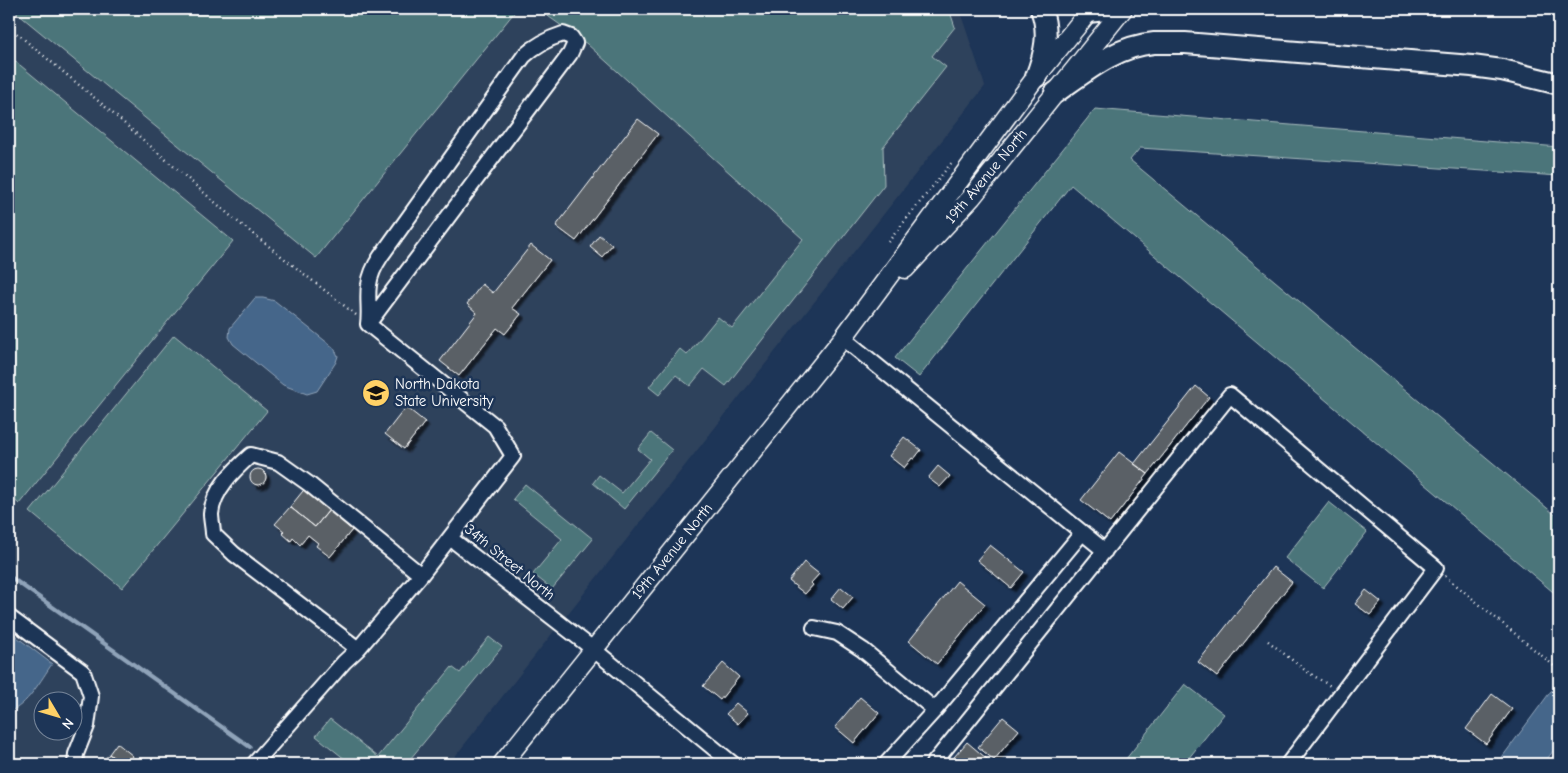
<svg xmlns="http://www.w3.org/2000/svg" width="1568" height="773" font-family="'Comic Neue',sans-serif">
	<defs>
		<filter id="shadow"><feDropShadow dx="4" dy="4" stdDeviation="1" flood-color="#0009"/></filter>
	</defs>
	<rect width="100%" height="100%" fill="#1d3557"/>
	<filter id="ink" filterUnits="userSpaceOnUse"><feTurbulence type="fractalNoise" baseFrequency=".02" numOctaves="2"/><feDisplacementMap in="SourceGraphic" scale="10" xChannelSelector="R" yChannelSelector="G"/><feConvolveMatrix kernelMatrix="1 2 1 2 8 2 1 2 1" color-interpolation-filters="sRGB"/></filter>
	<g filter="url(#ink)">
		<path fill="#2f425c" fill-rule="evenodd" d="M9 9H959L985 86 449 764H9ZM42 700H72V730H42Z"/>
		<path fill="#4c757a" stroke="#a6babc" d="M12 9H517L316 258Z
			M538 9H949L955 27 932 56 946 67 883 147 884 185 726 386 704 369 690 386 676 375 659 395 649 387 680 349 687 355 718 317 732 328 803 239 587 44Z
			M9 56 233 241 19 504 9 495Z
			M1095 109 1559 147V176L1140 148 1130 160 1559 518V597L1071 185 919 377 895 358Z
			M174 335 267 411 122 588 30 512Z
			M651 433 672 450 624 509 593 483 599 475 622 493 650 459 638 449Z
			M525 484 593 539 552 589 533 574 562 539 513 499Z
			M1329 502 1367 532 1323 588 1285 558Z
			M489 637 502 647 406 764H351L316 736 330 719 378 757 452 667 460 673Z
			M1185 684 1224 714 1184 764H1122Z"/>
		<path fill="#45668a" stroke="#8fa3b9" d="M255 298H263L275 301 334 348 338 356 336 362 317 391 307 394 283 385 233 344 229 337 230 328Z
			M9 631 52 664C42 678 26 708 9 711Z
			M1557 689 1559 690V743L1545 762 1543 764H1497L1551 691Z"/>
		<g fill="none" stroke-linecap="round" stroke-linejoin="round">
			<path stroke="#8fa3b9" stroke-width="4" d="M9 576 250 747"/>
		</g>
		<path fill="#5a6166" stroke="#fff" filter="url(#shadow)" d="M638 119 658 134 576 241 556 226Z
			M599 235 612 245 602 257 590 247Z
			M531 245 550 260 512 308 521 314 505 334 497 328 459 376 440 361 477 313 467 304 482 284 493 293Z
			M1196 386 1209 397 1148 474 1134 464Z
			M406 407 425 422 404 449 385 434Z
			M904 437 921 450 914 459 912 458 904 468 889 456Z
			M1119 452 1148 474 1110 523 1081 500Z
			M938 466 950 476 940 487 928 478Z
			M250 477a8 8 0 1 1 16 0a8 8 0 1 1-16 0Z
			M311 481 336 502 315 527 290 507Z
			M290 507 315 527 329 510 352 530 330 557 316 546 318 543 308 535 300 545 293 538 291 541 282 533 284 531 275 524Z
			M990 545 1024 572 1011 588 977 560Z
			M804 562 819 574 811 583 813 585 805 594 789 581Z
			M1273 567 1292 582 1217 677 1198 662Z
			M957 581 985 604 937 664 909 641Z
			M841 587 853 597 843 609 831 599Z
			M1366 590 1381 602 1370 615 1355 604Z
			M723 663 739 677 720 700 703 686Z
			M1492 694 1512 709 1486 744 1466 729Z
			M860 697 879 713 854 743 835 727Z
			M736 703 748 713 738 724 726 714Z
			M1003 717 1019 730 994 760 978 747Z
			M967 742 993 764H948Z
			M117 743 133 756 127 764H123L109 754Z
			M109 754 119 762 118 764 102 763Z"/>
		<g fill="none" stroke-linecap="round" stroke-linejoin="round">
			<g stroke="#fff" stroke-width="18">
				<path id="minor" d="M563 34 571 37 575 43 570 54 368 324C370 311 367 298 369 285 370 274 375 265 381 256L524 56C536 45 547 39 563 34Z
					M843 338 1105 551
					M450 538 593 649 733 764
					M9 617 83 672 91 696 87 726 76 754 75 764
					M814 628 837 633 863 650 935 710
					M358 649 234 554 213 534C213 528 211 520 211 514 213 490 234 470 251 455L278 462 309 484 421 575
					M254 764 344 662 358 649 421 575 513 456 495 426 368 324
					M886 764 935 710 1082 533
					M933 764 1230 395 1436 568 1288 764"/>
			</g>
			<g stroke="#fff" stroke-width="21">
				<path id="major" d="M905 269 972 197 1123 9
					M502 764 843 338 1036 77 1091 9"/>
			</g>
			<g stroke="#fff" stroke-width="24">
				<path id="highway" d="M1083 9 1088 12 1114 9
					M1036 77C1045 53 1050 33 1041 9
					M1055 93C1085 72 1116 46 1154 43 1164 43 1175 43 1185 43L1472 66 1502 70 1559 84"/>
			</g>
			<path stroke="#fff" stroke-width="2.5" stroke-dasharray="1 4" stroke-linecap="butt" d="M9 27 102 104 233 218 356 315
				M888 242 953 161
				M1445 576 1559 670
				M1268 641 1306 671 1332 687"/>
			<use href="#minor" stroke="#1d3557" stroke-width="14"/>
			<use href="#major" stroke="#1d3557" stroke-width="18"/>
			<use href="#highway" stroke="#1d3557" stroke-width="20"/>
		</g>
	</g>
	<defs>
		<g id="university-disc" transform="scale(1.4375)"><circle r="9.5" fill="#ffd166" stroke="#1d3557"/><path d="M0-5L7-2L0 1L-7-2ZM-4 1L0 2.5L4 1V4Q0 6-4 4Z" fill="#111"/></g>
	</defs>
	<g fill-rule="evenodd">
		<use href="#university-disc" x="376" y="393"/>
	</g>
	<g text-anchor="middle" stroke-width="5" stroke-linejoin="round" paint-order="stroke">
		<g font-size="15" fill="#fff" stroke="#1d3557">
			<text transform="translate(986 176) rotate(-50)" y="5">19th Avenue North</text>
			<text transform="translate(672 551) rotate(-51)" y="5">19th Avenue North</text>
			<text transform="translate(510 562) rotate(39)" y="5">34th Street North</text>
		</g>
		<g font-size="15" fill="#fff" stroke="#1d3557" text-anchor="start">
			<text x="395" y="389">North Dakota<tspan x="395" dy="17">State University</tspan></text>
		</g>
	</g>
	<rect width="1568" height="773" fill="none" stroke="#1d3557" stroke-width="30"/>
	<rect x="15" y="15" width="1538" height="743" fill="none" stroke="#fff" stroke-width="2" filter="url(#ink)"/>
	<g transform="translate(58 716) rotate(128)"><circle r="24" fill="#1d3557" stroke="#77869a"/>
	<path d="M0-4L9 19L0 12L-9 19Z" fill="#ffd166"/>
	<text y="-8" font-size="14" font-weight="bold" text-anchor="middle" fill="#ffffff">N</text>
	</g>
</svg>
